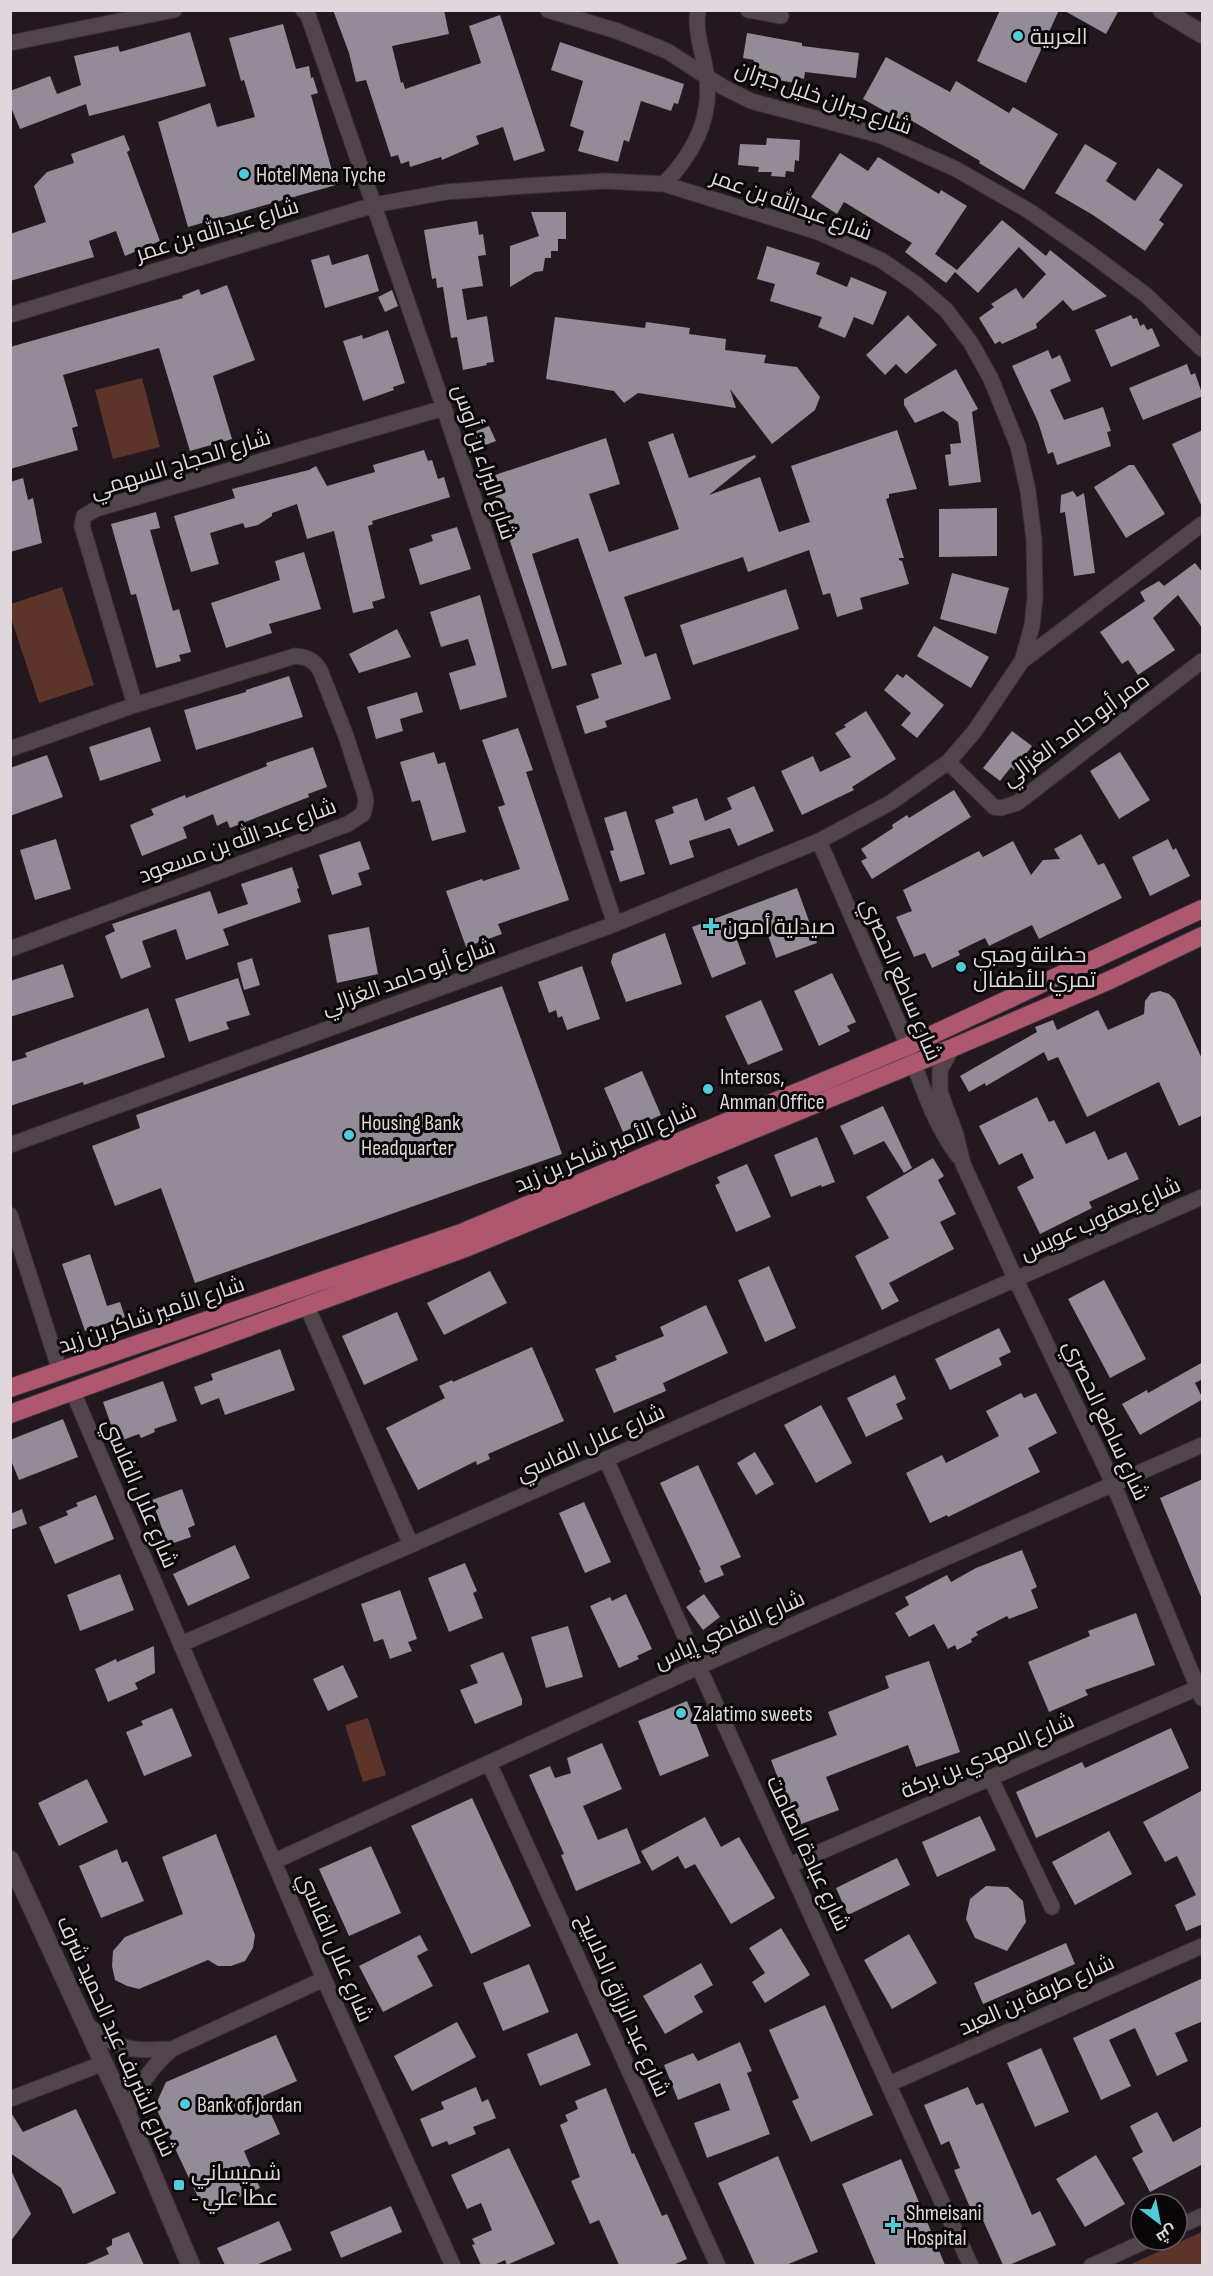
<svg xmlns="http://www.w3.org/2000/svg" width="1213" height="2276" font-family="'Sofia Sans Condensed',Cairo,sans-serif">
	<rect width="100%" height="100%" fill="#23181f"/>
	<path fill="#5c342a" d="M142 378 160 447 113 459 95 390Z
		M62 587 94 685 39 703 11 618V604Z
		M368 1718 386 1775 363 1782 345 1725Z
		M1202 2232V2265H1129Z"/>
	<path fill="#938b98" d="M333 10H444L449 34 392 46 401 83 403 82 405 89 481 63 469 26 500 15 545 151 514 161 503 127 476 136 479 144 442 160 441 157 410 167 409 161 401 164 398 155 391 157 366 80 356 82 349 53Z
		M1000 10H1059L1026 83 977 61Z
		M1063 10H1119L1106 34Z
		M283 24 296 69 309 66 311 78 313 77 318 93 311 95 336 185 188 227 158 122 210 103 217 127 255 117 244 80 241 81 229 38Z
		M190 32 206 86 89 116 86 104 20 129 10 105V91L50 76 57 94 81 85 74 56 118 46 120 52Z
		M747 33 802 43V46L859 53 856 78 805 72 804 79 796 77 795 83 751 75 754 60 743 58Z
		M560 42 684 84 678 104 674 103 671 111 641 101 629 142 624 140 618 162 578 151 584 131 570 126 583 81 551 70Z
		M886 57 950 92 956 81 1009 113 1013 107 1058 134 1024 190 979 163 980 161 914 122 912 126 863 99Z
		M124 135 130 150 127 152 160 241 125 256 116 231 89 241 94 257 10 281V234L46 222 34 186 47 172 74 163 71 154Z
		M767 138 800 140 799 161 795 160 794 172 786 171 785 177 771 176 772 172H758L759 167 738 165 740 144 766 145Z
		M1085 144 1117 163 1106 181 1135 201 1158 168 1183 185 1159 220 1164 224 1145 251 1093 215 1055 193Z
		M840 153 868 171 878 157 939 194 941 190 967 206 935 254 957 270 1002 220 1046 256 1050 250 1107 296 1073 311 1063 300 1036 324 1037 328 1002 344 1000 341 995 344 979 318 994 307 991 304 1016 288 1023 299 1046 274 1019 247 978 293 955 272 946 283 905 252 912 243 844 202 837 214 811 197Z
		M531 212H566V239H558V251H551V258H545L543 271 535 272 510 287V246L539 236Z
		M477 221 479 235 483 234 486 255 478 256 483 286 462 289 467 320 487 316 494 362 486 363 487 365 463 370 457 337 451 338 443 287 437 288 436 278 432 279 424 230Z
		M767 246 820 263 816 274 847 287 851 277 887 292 873 325 854 317 845 338 818 327 822 317 770 301 775 284 757 279Z
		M368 254 379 291 325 308 311 260 329 255 332 265Z
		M227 285 255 360 213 376 232 439 190 451 159 348 63 375 78 426 72 428 78 450 10 469V347L183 298 182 296 199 289 201 295Z
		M392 290 398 306 385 312 378 297Z
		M908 315 937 345 906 374 896 364 885 375 866 355Z
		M1131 315 1133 319 1137 318 1140 326 1144 324 1147 330 1152 328 1160 346 1111 367 1095 330Z
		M555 317 645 328 646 322 690 328 689 334 726 339 725 350 766 355 764 363 797 367 820 397 815 410 772 444 730 389 736 408 638 393 624 403 614 391 546 379Z
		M388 330 405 383 393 387 394 390 363 401 343 341 362 335 363 339Z
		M1048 350 1052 359 1060 355 1071 381 1050 390 1064 420 1103 407 1111 431 1107 432 1111 446 1057 465 1053 452 1048 454 1038 422 1012 366Z
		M1187 364 1191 375 1195 373 1203 396 1143 420 1129 388Z
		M956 369 978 409 972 412 981 482 949 486 945 455 951 454 950 444 961 443 958 422 943 411 915 423 904 405V399Z
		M489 426 496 441 480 447 474 432Z
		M897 430 917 489 889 494V498L886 499 904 558H899V560L902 561 909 584 860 598 863 609 837 617 830 593 823 595 809 550 748 572 743 557 624 597 645 657 656 653 671 699 605 721 607 727 585 734 576 706 599 698 591 674 622 664 578 538 532 554 567 665 552 669 489 477 606 438 620 484 589 494 609 552 679 529 648 442 673 433 689 478 755 455 756 457 709 495 760 477 779 532 810 522 791 466Z
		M1203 430V509L1172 444Z
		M424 450 428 461 432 460 438 479 444 477 450 497 372 521 373 524 368 526 385 598 372 602 374 608 353 613 334 531 307 539 297 504 272 513V516L258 525 245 528 243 523 210 533 219 564 191 572 174 516 235 498 232 489 309 470 316 466 327 486 375 472 373 465Z
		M1129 465H1134L1165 514 1126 538 1094 487Z
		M23 478 28 500 33 498 42 543 10 552V482Z
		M1073 491 1077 497 1084 493 1095 573 1074 576 1065 512 1060 513 1061 495Z
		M997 508V556L939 557V509Z
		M156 512 160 528 150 530 173 611 179 609 191 652 179 655 181 661 156 668 136 594 131 595 111 524Z
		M457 527 471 569 420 585 409 549 433 541 431 535Z
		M304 552 321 609 269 624 272 633 226 648 211 603 280 580 275 561Z
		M1195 563 1203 573V629L1178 595 1153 618 1175 650 1138 675 1128 660 1122 664 1100 632 1145 601 1140 592 1159 581 1164 586Z
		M952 573 1009 588 996 634 940 619Z
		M786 589 799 629 693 665 680 625Z
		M480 595 507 697 460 710 449 673 476 665 468 639 441 647 430 612Z
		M934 626 989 657 971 688 917 656Z
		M397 629 411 657 359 673 349 654Z
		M897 674 903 678 906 674 944 705 917 738 901 725 911 713 884 690Z
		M289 676 303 717 196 750 184 710 246 692V690Z
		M417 692 423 712 400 719 403 731 376 739 367 707Z
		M866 711 896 759 852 787 854 790 802 815 781 771 813 756 820 772 851 757 835 733 846 727 844 725Z
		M150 727 161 761 100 781 89 747Z
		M518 728 533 770 526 772 569 900 498 924 502 934 466 947 446 891 482 879 483 881 520 869 498 807 505 805 482 740Z
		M1012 731 1032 746 1014 770 1011 767 1000 781 983 768Z
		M313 747 327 787 308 794 309 797 230 828 227 821 217 826 213 814 183 827 187 838 142 856 130 825 154 815 151 809 185 795 186 798 267 766 266 763Z
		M434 752 438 764 445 762 466 832 432 841 420 800 412 802 400 762Z
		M1120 752 1150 800 1119 819 1090 771Z
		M47 755 63 797 10 816V768Z
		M754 786 774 831 738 846 730 828 689 841 694 857 670 865 655 820 674 813 672 807 697 798 705 821 732 809 727 798Z
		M954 790 971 817 872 879 861 861 867 858 861 849 893 828 892 825 907 815 909 818Z
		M626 811 645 874 620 882 610 851 614 850 604 818Z
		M1081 834 1098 865 1104 863 1122 898 1039 939 1032 925 989 946 985 938 958 951 960 955 932 968 925 953 914 957 896 917 912 911 903 890 979 851 983 857 1013 841 1031 875 1043 860 1060 859 1054 849Z
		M56 839 71 889 35 900 20 850Z
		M1168 839 1173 850 1176 848 1190 876 1150 896 1132 857Z
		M360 841 370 869 358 873 362 885 332 895 319 855Z
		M292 867 299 888 297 889 301 902 223 929 229 945 186 960 176 929 142 941 151 967 121 979 105 936 115 931 112 924 210 891 218 914 248 904 241 884Z
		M797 888 817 943 776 958 764 924 735 935 746 964 712 978 692 927Z
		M369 927 378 974 337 983 328 935Z
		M665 933 682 984 626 1002 611 962 613 954Z
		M252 958 260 985 244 990 237 963Z
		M63 964 74 997 10 1017V981Z
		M582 966 600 1019 567 1030 562 1016 558 1018 556 1010 549 1013 538 982Z
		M832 973 856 1022 847 1026 850 1031 819 1046 794 991Z
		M238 978 250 1015 226 1022 229 1029 189 1042 175 999Z
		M502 986 562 1154 195 1283 161 1188 115 1206 92 1146 140 1128 136 1115Z
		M1160 991 1169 994 1175 1000 1203 1061V1115L1179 1126 1159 1082 1087 1117 1058 1057 1048 1061 1044 1052 986 1086 985 1083 969 1092 960 1076 1037 1032 1035 1027 1053 1020 1057 1030 1098 1010 1108 1030 1144 1014 1145 1001 1151 993Z
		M761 1000 783 1050 748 1065 725 1016Z
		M148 1008 165 1057 84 1085 83 1082 10 1106V1062L27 1057 25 1053Z
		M642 1071 661 1115 623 1132 604 1088Z
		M1037 1097 1049 1122 1054 1120 1066 1144 1095 1131 1108 1160 1126 1152 1139 1179 1089 1202 1092 1208 1040 1234 1017 1187 1034 1178 1022 1153 999 1165 979 1126Z
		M883 1106 912 1168 904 1173 884 1141 854 1155 840 1126Z
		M817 1137 835 1182 822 1187 821 1185 791 1197 774 1155Z
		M933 1158 944 1176 938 1180 956 1214 940 1222 954 1249 889 1283 899 1301 882 1310 855 1256 889 1238 866 1197Z
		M747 1164 771 1217 736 1232 715 1185 720 1183 717 1177Z
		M90 1254 107 1306 120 1302 125 1317 85 1331 62 1264Z
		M769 1266 796 1328 765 1342 738 1280Z
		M490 1271 507 1303 444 1335 427 1303Z
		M1104 1280 1146 1359 1110 1378 1068 1299Z
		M706 1305 728 1353 663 1383 666 1391 614 1413 595 1369 617 1360 615 1356 664 1336 660 1327Z
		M397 1312 418 1360 364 1385 342 1336Z
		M999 1328 1011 1352 999 1358 1002 1365 950 1390 935 1359Z
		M532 1347 564 1421 488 1454 490 1459 477 1465 476 1461 418 1490 386 1428 445 1398 439 1386 452 1380 453 1382Z
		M280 1349 295 1390 225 1415 219 1398 201 1405 194 1387 213 1380 211 1374Z
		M1203 1362V1379L1195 1383 1203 1399 1140 1435 1122 1404 1147 1390 1148 1393Z
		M895 1375 906 1399 896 1404 903 1419 866 1437 847 1398Z
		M163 1381 177 1421 154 1429 155 1432 141 1438 139 1434 117 1442 103 1402Z
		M1021 1393 1024 1398 1036 1393 1057 1433 1028 1448 1040 1472 948 1517 947 1515 930 1523 906 1473 942 1455 946 1463 999 1436 986 1411Z
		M821 1405 852 1463 816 1483 784 1425Z
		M63 1419 78 1457 19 1480 10 1458V1440Z
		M755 1452 774 1484 756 1495 737 1463Z
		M698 1465 741 1557 720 1566 724 1575 705 1583 699 1570H701L660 1483Z
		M1203 1479V1599H1202L1160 1498Z
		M182 1489 195 1525 188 1528 191 1537 168 1545 152 1500Z
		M96 1495 114 1539 55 1564 39 1527 68 1515 66 1511 78 1506 76 1503Z
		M584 1502 611 1562 585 1573 559 1513Z
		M22 1509 27 1524 10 1530V1514Z
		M235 1545 250 1578 188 1606 173 1574Z
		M1022 1550 1037 1587 1031 1590 1038 1608 1009 1619 1007 1616 976 1632 978 1635 971 1639 972 1642 957 1650 955 1645 948 1649 934 1624 909 1637 895 1613 909 1605 905 1597 947 1575 951 1582 976 1568Z
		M465 1563 477 1591 473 1593 483 1618 449 1632 428 1578Z
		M120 1574 134 1610 80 1631 67 1595Z
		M400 1590 417 1639 408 1642 412 1651 390 1659 383 1639 374 1642 361 1604Z
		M626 1594 652 1649 637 1656 639 1659 619 1668 590 1606 610 1597 612 1601Z
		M704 1594 720 1617 703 1630 686 1607Z
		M1136 1613 1155 1665 1085 1690 1088 1695 1049 1712 1028 1662 1090 1636 1088 1631Z
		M568 1626 583 1677 546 1688 531 1637Z
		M154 1646 155 1673 135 1683 138 1689 108 1702 95 1669 116 1659 117 1662Z
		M503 1652 522 1699V1705L475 1724 460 1690 478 1683 470 1665Z
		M929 1661 960 1752 916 1767 908 1745 826 1777 839 1810 796 1826 771 1760 837 1735 828 1712 889 1688 885 1676Z
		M343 1665 358 1697 328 1711 313 1679Z
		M687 1701 709 1756 660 1776 638 1721Z
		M172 1708 192 1756 144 1776 126 1732 143 1725 141 1721Z
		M1171 1728 1189 1768 1036 1838 1016 1792 1082 1762 1085 1768Z
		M602 1743 622 1789 583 1806 598 1840 627 1828 641 1863 576 1891 561 1855 564 1854 529 1775 550 1766 555 1778 571 1773 567 1758Z
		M87 1779 108 1822 59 1846 38 1803Z
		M1203 1790V1924L1186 1931 1175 1905 1196 1895 1177 1856 1165 1862 1143 1822Z
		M472 1798 531 1926 471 1954 411 1826Z
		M980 1816 996 1850 937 1877 922 1842Z
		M705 1817 721 1847 739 1837 775 1898 731 1924 695 1864 685 1869 678 1856 652 1871 641 1851Z
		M1109 1831 1132 1874 1075 1905 1052 1862Z
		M216 1834 255 1935 253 1948 245 1961 231 1966H218L208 1960 139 1989 127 1986 115 1980 112 1966 113 1951 125 1937 183 1914 162 1857Z
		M371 1846 401 1913 349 1936 319 1869Z
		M117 1849 122 1863 127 1861 144 1901 101 1918 79 1866Z
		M897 1858 910 1885 848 1915 836 1888Z
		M986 1886 1008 1887 1023 1901 1026 1922 1007 1951 975 1938 966 1919 970 1899Z
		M781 1928 810 1975 765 2003 752 1982 765 1973 749 1948Z
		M909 1934 937 1983 892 2009 864 1960Z
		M420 1935 428 1950 417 1956 433 1986 383 2012 359 1966Z
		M1066 1943 1075 1964 983 2004 974 1983Z
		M701 1963 713 1985 694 1996 703 2012 665 2034 643 1996Z
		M529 1964 549 2012 503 2031 483 1983Z
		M1203 1978V2021L1175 2033 1188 2061 1157 2076 1135 2028 1109 2040 1131 2086 1101 2100 1073 2038Z
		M825 2005 873 2115 811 2142 792 2101 799 2098 769 2030Z
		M457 2022 476 2057 412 2091 394 2056Z
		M577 2033 591 2065 540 2086 527 2054Z
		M276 2035 297 2081 263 2096 280 2134 244 2151 260 2188 205 2212 155 2106 166 2082Z
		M740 2042 752 2071 747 2073 770 2134 707 2158 694 2123 730 2110 720 2083 678 2100 664 2065 693 2053 698 2061Z
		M1041 2048 1069 2112 1035 2127 1007 2063Z
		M476 2087 482 2102 488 2099 496 2118 473 2127 476 2134 449 2145 447 2141 432 2147 420 2119 444 2109 441 2102Z
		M968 2087 976 2105 983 2103 1032 2215 1040 2211 1056 2245 1009 2265H1003L978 2209 972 2212 954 2170 960 2168 949 2141 941 2145 924 2105Z
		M606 2088 632 2154 634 2153 662 2216 667 2214 687 2259 673 2265H619L599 2220 590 2224 571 2181 580 2177 560 2125 568 2121 565 2115 578 2109 575 2101Z
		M76 2109 116 2193 73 2214 61 2188 10 2153V2111L23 2132Z
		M1157 2112 1173 2142 1203 2126V2164L1150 2192 1132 2158 1143 2152 1130 2126Z
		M509 2148 555 2244 507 2265 505 2260 494 2265H481L472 2245 475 2244 472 2239 492 2230 481 2203 467 2209 451 2175Z
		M1096 2155 1125 2204 1085 2227 1056 2179Z
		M778 2156 818 2252 786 2265H755L718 2183Z
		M901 2159 945 2265H876L842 2184Z
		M10 2168 31 2214 10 2242Z
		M391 2206 402 2232 341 2258 330 2232Z
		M279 2221 292 2250 256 2265H225L217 2248Z
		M129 2232 144 2265H84L109 2254 106 2248 112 2245V2239Z"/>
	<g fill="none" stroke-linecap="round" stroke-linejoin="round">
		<g stroke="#3a3237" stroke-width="17">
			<path id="street" d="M303 10 308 15 444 408 615 924
				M548 10 617 31 667 51 723 87 751 101 879 135 956 169 1029 211 1088 252 1146 295 1202 349
				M748 10 781 16
				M10 43 174 10
				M664 184C696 151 715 113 705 66 701 48 695 29 698 10
				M10 315 374 205 446 192 525 186 605 181 664 184 818 232 881 260 916 284 946 310 971 343 991 379 1018 446 1028 491 1034 539 1035 598 1032 626 1022 661 974 732 948 762 890 803 819 841 615 924 10 1145
				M1022 661 1202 524
				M135 705 82 526 84 516 96 509 444 408
				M10 749 135 705 295 656C307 657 314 660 320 670L346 736 365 795 366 802 363 814 348 824 10 949
				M948 762 994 807 1001 808 1017 803 1202 661
				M819 841C846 903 873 965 900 1027 918 1071 929 1117 958 1156
				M952 1048 940 1070V1092L956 1135 963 1164 1016 1280 1113 1483 1202 1698
				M10 1215 60 1371
				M302 1295 411 1545
				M73 1392 324 1979 453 2266
				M606 1459C725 1729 849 1997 971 2266
				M181 1644 411 1545 1202 1197
				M489 1763 718 2266
				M991 1779 1052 1907
				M275 1861 698 1667 1202 1445
				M790 1865 1202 1686
				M87 2025C122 2051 129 2051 172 2049
				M889 2084 1202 1946
				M10 2099 104 2063
				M127 2114C137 2087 151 2067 172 2049L324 1979
				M1177 2227 1202 2216
				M1091 2266 1148 2240"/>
		</g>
		<g stroke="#3a3237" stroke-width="20">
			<path id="secondary" d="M1162 10 1202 34
				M10 1860 127 2114 191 2266"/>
		</g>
		<g stroke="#3a3237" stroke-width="20">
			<path id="primary" d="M10 1388 461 1233 908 1046 1202 909
				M10 1414 468 1247 952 1048 1110 980 1202 936"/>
		</g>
		<use href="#street" stroke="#51444c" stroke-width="15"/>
		<use href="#secondary" stroke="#51444c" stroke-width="18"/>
		<use href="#primary" stroke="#ad586e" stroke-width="18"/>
	</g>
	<g fill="#52cbd8" stroke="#090608" stroke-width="2">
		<circle cx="1018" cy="36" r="6"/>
		<circle cx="244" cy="174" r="6"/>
		<path d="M708 917h6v6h6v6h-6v6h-6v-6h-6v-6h6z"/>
		<circle cx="961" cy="967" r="6"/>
		<circle cx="708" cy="1089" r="6"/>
		<circle cx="349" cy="1135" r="6"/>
		<circle cx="681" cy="1713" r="6"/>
		<circle cx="185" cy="2104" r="6"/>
		<rect x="173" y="2179" width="12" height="12" rx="3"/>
		<path d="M890 2216h6v6h6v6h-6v6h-6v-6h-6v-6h6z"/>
	</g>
	<g text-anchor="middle" stroke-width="6" stroke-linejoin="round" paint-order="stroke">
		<g font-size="22" fill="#dfd7dc" stroke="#090608" text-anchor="start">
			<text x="1030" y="44">العربية</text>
			<text x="256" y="182">Hotel Mena Tyche</text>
			<text x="723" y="934">صيدلية أمون</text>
			<text x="973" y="962">حضانة وهبي<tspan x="973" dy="25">تمري للأطفال</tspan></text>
			<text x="720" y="1084">Intersos,<tspan x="720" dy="25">Amman Office</tspan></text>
			<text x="361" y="1130">Housing Bank<tspan x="361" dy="25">Headquarter</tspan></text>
			<text x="693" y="1721">Zalatimo sweets</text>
			<text x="197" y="2112">Bank of Jordan</text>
			<text x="191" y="2180">شميساني<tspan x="191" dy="25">- عطا علي</tspan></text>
			<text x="906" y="2220">Shmeisani<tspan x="906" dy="25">Hospital</tspan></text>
		</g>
		<g font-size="22" fill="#dfd7dc" stroke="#090608">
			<text transform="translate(824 97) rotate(19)" y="8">شارع جبران خليل جبران</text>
			<text transform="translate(792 204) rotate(20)" y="8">شارع عبدالله بن عمر</text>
			<text transform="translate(217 229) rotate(-17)" y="8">شارع عبدالله بن عمر</text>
			<text transform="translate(485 462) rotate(72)" y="8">شارع البراء بن أوس</text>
			<text transform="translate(180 463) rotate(-17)" y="8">شارع الحجاج السهمي</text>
			<text transform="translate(1075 729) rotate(-36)" y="8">ممر أبو حامد الغزالي</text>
			<text transform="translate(237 840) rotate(-20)" y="8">شارع عبد الله بن مسعود</text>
			<text transform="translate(408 976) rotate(-20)" y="8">شارع أبو حامد الغزالي</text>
			<text transform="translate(902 979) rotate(67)" y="8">شارع ساطع الحصري</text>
			<text transform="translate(605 1147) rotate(-23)" y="8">شارع الأمير شاكر بن زيد</text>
			<text transform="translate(1100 1218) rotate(-24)" y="8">شارع يعقوب عويس</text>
			<text transform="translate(151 1314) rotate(-19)" y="8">شارع الأمير شاكر بن زيد</text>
			<text transform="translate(1107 1420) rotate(65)" y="8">شارع ساطع الحصري</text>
			<text transform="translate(590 1442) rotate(-24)" y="8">شارع علال الفاسي</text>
			<text transform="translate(141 1493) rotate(67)" y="8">شارع علال الفاسي</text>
			<text transform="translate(729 1629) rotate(-24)" y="8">شارع القاضي إياس</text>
			<text transform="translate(987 1755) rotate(-23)" y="8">شارع المهدي بن بركة</text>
			<text transform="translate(809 1853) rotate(65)" y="8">شارع عبادة الصامت</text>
			<text transform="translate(336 1947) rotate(67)" y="8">شارع علال الفاسي</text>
			<text transform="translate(1036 1994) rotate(-24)" y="8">شارع طرفة بن العبد</text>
			<text transform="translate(624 2005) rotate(66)" y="8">شارع عبد الرزاق الدلابيح</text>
			<text transform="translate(117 2036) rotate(66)" y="8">شارع الشريف عبد الحميد شرف</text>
		</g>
	</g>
	<rect width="1213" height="2276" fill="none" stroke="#dfd7dc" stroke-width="24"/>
	<g transform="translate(1159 2222) rotate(148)"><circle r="28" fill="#090608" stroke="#5f5a5d" stroke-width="1.5"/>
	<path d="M0-4.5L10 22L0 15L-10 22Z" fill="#52cbd8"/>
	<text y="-9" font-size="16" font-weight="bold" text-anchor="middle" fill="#dfd7dc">ش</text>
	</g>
</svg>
